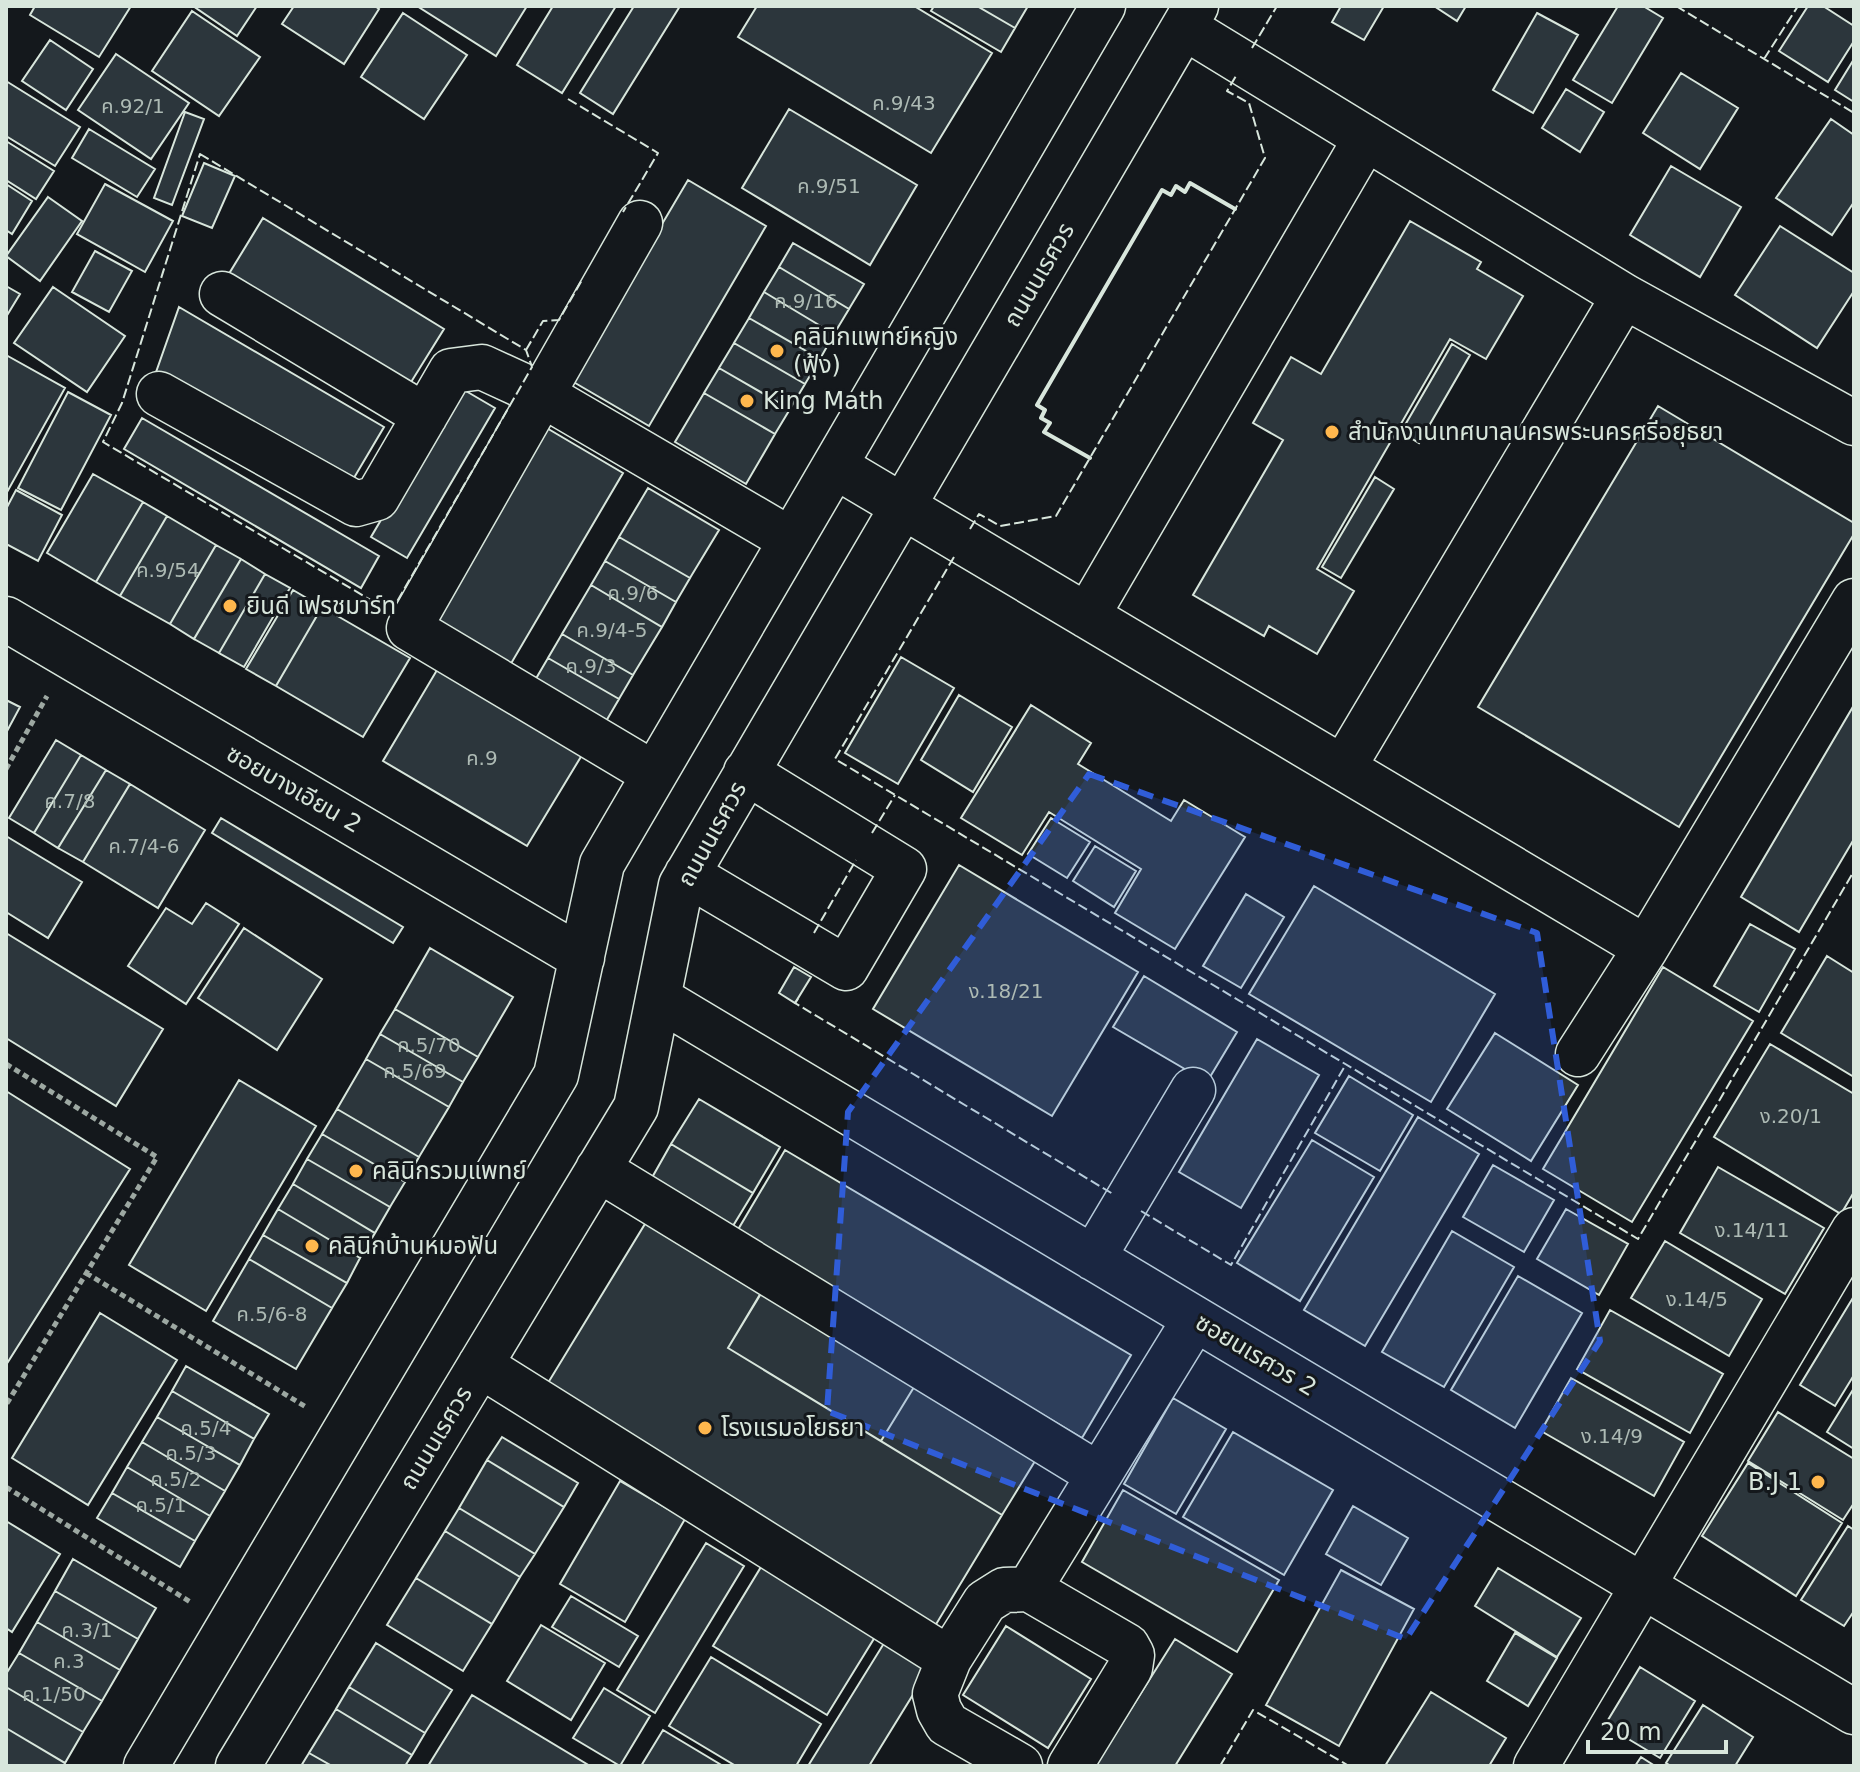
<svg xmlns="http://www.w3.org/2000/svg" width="1860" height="1772" font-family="'DejaVu Sans','Noto Sans Thai',sans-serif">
	<rect width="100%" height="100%" fill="#14181c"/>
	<path fill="#2c363c" stroke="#d8e6dc" stroke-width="2" d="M35 6H131L99 57 30 15Z
		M193 6H257L237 36Z
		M294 6H375L379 9 344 64 282 24Z
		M417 6H527L496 56Z
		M553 6H616L562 93 517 65Z
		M634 6H680L613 114 580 93Z
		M757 6H914L992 53 931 153 738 37Z
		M934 6H977L1015 28 1001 52 931 11Z
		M977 6H1028L1015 28Z
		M1341 6H1384L1364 40 1332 22Z
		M1434 6H1466L1457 21Z
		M1618 6H1643L1663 18 1612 103 1573 80Z
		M1808 6H1823L1854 26V41L1828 82 1779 51Z
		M192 11 260 57 219 116 152 71Z
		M403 13 467 55 424 119 361 77Z
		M1537 13 1578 35 1533 113 1493 90Z
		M50 40 93 69 66 110 22 81Z
		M116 54 189 103 151 159 78 110Z
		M1854 59V102L1835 90Z
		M1681 73 1738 108 1700 169 1643 133Z
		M6 81 80 127 55 166 6 136Z
		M1566 89 1604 112 1580 152 1542 128Z
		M789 109 917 185 870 265 742 188Z
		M185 112 204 119 172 205 154 198Z
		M1831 119 1854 135V202L1832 235 1776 198Z
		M89 129 155 169 137 197 72 158Z
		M6 141 54 171 36 199 6 180Z
		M204 163 235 176 212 228 182 216Z
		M1671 166 1741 207 1700 277 1630 235Z
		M688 180 766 226 649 426 570 380Z
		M6 184 32 201 12 234 6 230Z
		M105 184 173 221 145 272 77 234Z
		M48 197 82 221 40 281 6 256Z
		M263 218 444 329 408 387 227 277Z
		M1410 221 1481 262 1477 269 1523 296 1486 359 1450 339 1317 569 1354 591 1317 654 1269 626 1264 636 1193 595 1283 440 1253 423 1291 357 1321 374Z
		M1780 226 1854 273V291L1817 348 1735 295Z
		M793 243 864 284 849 309 779 267Z
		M95 251 132 271 109 312 72 292Z
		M779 267 849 309 834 334 764 292Z
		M6 286 20 294 6 317Z
		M53 287 125 336 87 392 14 343Z
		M764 292 834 334 820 359 749 318Z
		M179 307 384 427 348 488 155 375Z
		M749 318 820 359 805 384 734 343Z
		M734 343 805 384 790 409 719 368Z
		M1452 344 1470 355 1419 443 1401 432Z
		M6 355 65 388 6 494Z
		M719 368 790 409 775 434 704 393Z
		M459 387 495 408 407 558 371 537Z
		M68 392 111 415 61 510 18 488Z
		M704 393 775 434 746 484 675 442Z
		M1658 406 1854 523V534L1679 827 1478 707Z
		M142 418 379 556 361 588 124 449Z
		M545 427 623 473 509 667 430 621Z
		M93 474 143 502 96 582 47 553Z
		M1375 477 1394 489 1341 578 1322 567Z
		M648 488 719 530 690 578 619 537Z
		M16 490 62 515 38 561 6 544V509Z
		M143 502 167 516 120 596 96 582Z
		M167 516 216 545 170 624 120 596Z
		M619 537 690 578 676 602 605 561Z
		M216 545 241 559 194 639 170 624Z
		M241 559 265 574 219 653 194 639Z
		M605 561 676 602 662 627 591 585Z
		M265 574 290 588 244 667 219 653Z
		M591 585 662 627 633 675 562 634Z
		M293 590 322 607 276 686 246 669Z
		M322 607 410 658 363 737 276 686Z
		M562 634 633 675 619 699 548 658Z
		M901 657 954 688 898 784 845 753Z
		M548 658 619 699 605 723 534 682Z
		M437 670 582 755 527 846 383 761Z
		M959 695 1012 727 973 792 921 760Z
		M6 700 20 707 6 733Z
		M1031 705 1091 743 1078 764 1171 821 1184 800 1245 837 1175 949 1115 913 1141 869 1049 812 1022 855 961 818Z
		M1854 705V839L1799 932 1741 897Z
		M56 740 81 755 34 833 9 818Z
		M81 755 106 770 58 848 34 833Z
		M106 770 130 784 83 862 58 848Z
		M130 784 205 830 158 908 83 862Z
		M221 818 403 927 393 943 212 833Z
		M1051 818 1090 842 1067 878 1028 854Z
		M6 836 82 882 48 938 6 912Z
		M1095 846 1136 871 1114 907 1073 881Z
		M959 865 1138 972 1052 1116 873 1009Z
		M1314 886 1495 994 1431 1102 1249 994Z
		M1246 894 1284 917 1241 988 1203 966Z
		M206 903 239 924 186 1004 128 966 166 908 192 924Z
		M1750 924 1795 949 1759 1012 1714 986Z
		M244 928 322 979 277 1050 198 998Z
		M6 933 163 1029 116 1106 6 1038Z
		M430 948 513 997 478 1057 395 1009Z
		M1827 956 1854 973V1077L1781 1033Z
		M794 967 811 977 795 1003 779 993Z
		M1663 967 1753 1021 1632 1222 1543 1169Z
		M1144 976 1237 1032 1207 1082 1113 1027Z
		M395 1009 478 1057 463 1082 380 1034Z
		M1495 1033 1578 1085 1531 1161 1447 1109Z
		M380 1034 463 1082 449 1107 366 1059Z
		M1257 1039 1319 1075 1241 1208 1179 1172Z
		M1770 1044 1854 1094V1192L1841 1214 1714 1137Z
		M366 1059 449 1107 419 1157 337 1109Z
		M1349 1076 1413 1115 1380 1171 1315 1133Z
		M239 1080 316 1126 206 1311 129 1265Z
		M6 1091 130 1169 6 1365Z
		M699 1099 780 1147 753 1193 671 1144Z
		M337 1109 419 1157 405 1182 322 1134Z
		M1418 1117 1479 1154 1365 1346 1304 1310Z
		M322 1134 405 1182 390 1207 307 1159Z
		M1312 1140 1374 1177 1300 1301 1237 1263Z
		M671 1144 753 1193 725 1239 645 1190Z
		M785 1150 1131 1355 1082 1438 736 1233Z
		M307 1159 390 1207 375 1233 293 1184Z
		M1493 1165 1554 1200 1524 1252 1463 1217Z
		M1718 1167 1824 1228 1785 1294 1680 1233Z
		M293 1184 375 1233 360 1258 278 1209Z
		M659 1201 774 1272 728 1348 1002 1515 932 1631 529 1414Z
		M278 1209 360 1258 347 1283 263 1235Z
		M1566 1209 1628 1244 1599 1295 1537 1259Z
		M1452 1231 1514 1267 1444 1387 1382 1352Z
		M263 1235 347 1283 332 1308 249 1259Z
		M1665 1241 1762 1299 1729 1356 1631 1298Z
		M249 1259 332 1308 296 1369 213 1321Z
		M1518 1276 1582 1313 1515 1428 1451 1390Z
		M768 1281 922 1374 881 1441 728 1348Z
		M1854 1296V1375L1835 1406 1800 1385Z
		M1610 1310 1723 1374 1690 1433 1577 1369Z
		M100 1313 177 1360 88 1505 12 1458Z
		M186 1366 269 1414 254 1439 172 1391Z
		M922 1374 1043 1448 1002 1515 881 1441Z
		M1571 1378 1684 1442 1654 1496 1541 1431Z
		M1854 1388V1449L1827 1432Z
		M172 1391 254 1439 240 1465 157 1417Z
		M1173 1398 1226 1429 1176 1514 1124 1484Z
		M1778 1412 1854 1459V1503L1843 1520 1748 1461Z
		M157 1417 240 1465 225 1491 142 1442Z
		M1233 1432 1333 1490 1284 1575 1183 1517Z
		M502 1437 578 1483 564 1507 487 1460Z
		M142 1442 225 1491 210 1516 127 1467Z
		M487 1460 564 1507 535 1554 459 1508Z
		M1748 1463 1842 1523 1796 1596 1702 1536Z
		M127 1467 210 1516 195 1541 112 1493Z
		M620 1481 685 1519 625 1622 560 1584Z
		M1123 1490 1279 1580 1237 1652 1082 1562Z
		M112 1493 195 1541 180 1567 97 1518Z
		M1353 1506 1408 1538 1381 1585 1326 1554Z
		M459 1508 535 1554 520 1577 445 1531Z
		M6 1521 60 1554 12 1632 6 1628Z
		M1848 1526 1854 1530V1611L1844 1626 1801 1600Z
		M445 1531 520 1577 492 1624 416 1578Z
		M706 1543 744 1566 655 1713 617 1690Z
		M73 1559 156 1608 138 1639 55 1591Z
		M761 1567 875 1637 827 1715 713 1646Z
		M1498 1568 1581 1618 1557 1657 1475 1606Z
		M1341 1570 1414 1609 1339 1746 1266 1705Z
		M416 1578 492 1624 463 1671 387 1625Z
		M55 1591 138 1639 120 1670 37 1622Z
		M571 1596 638 1636 619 1667 552 1627Z
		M37 1622 120 1670 102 1701 19 1653Z
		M541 1625 605 1663 571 1720 507 1681Z
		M1006 1626 1091 1679 1048 1748 963 1695Z
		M1515 1633 1557 1658 1528 1706 1487 1681Z
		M1175 1639 1232 1674 1175 1766H1095Z
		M886 1640 930 1667 869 1766H808Z
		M376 1643 452 1690 425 1733 349 1687Z
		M19 1653 102 1701 83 1732 6 1687V1674Z
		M711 1657 821 1724 796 1766H736L669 1726Z
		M1640 1667 1695 1701 1660 1758 1605 1725Z
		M6 1687 83 1732 65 1763 6 1728Z
		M349 1687 425 1733 412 1755 336 1709Z
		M604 1688 650 1716 620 1766 573 1738Z
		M1431 1692 1506 1738 1489 1766H1385Z
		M472 1695 590 1766H428Z
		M1703 1705 1753 1737 1735 1766H1671L1666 1763Z
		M336 1709 412 1755 405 1766H332L309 1753Z
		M6 1728 65 1763 64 1766H6Z
		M663 1730 723 1766H641Z
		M309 1753 332 1766H301Z
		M1641 1757 1655 1766H1635Z"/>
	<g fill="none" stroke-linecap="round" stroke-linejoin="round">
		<g stroke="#d8e6dc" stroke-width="47">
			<path id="minor" d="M1184 27 1624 296 1854 423
				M640 223 409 628 654 774
				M222 294 425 416
				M159 394 356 504 377 498 451 371 482 367 543 395 791 540
				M835 466 1646 948 1854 601
				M1087 616 1366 138
				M6 619 582 958
				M1343 768 1624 296
				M687 874 846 968 904 869 746 772
				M658 998 1854 1712
				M1578 1054 1646 948
				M598 1169 1099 1475
				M1093 1258 1193 1090
				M480 1365 949 1659
				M1029 1589 1195 1319
				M146 1766 556 1075 602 864 1103 6
				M238 1766 636 1107 681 885 1196 6
				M1020 1766 947 1724 939 1710 935 1694 949 1659 985 1602 1004 1590 1029 1589 1127 1646 1132 1655 1130 1668 1070 1766
				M1536 1766 1854 1230"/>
		</g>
		<path stroke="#9da8a2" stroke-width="5" stroke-dasharray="6 4" stroke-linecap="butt" d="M6 769 47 696
			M6 1064 157 1157 6 1405
			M86 1273 306 1407
			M6 1487 192 1603"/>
		<use href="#minor" stroke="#14181c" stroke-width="44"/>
		<path stroke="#d8e6dc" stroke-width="2" stroke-dasharray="10 4" stroke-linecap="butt" d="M1676 6 1854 113
			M1252 48 1277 6
			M1764 59 1798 6
			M568 99 658 153 623 212
			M200 154 526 350 532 367 391 612 103 442 122 403Z
			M526 350 543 321 559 320 582 280
			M970 529 979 514 1000 526 1056 516 1265 158 1249 103 1227 91 1236 76
			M954 557 835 759 1638 1239 1854 871
			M872 833 895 795
			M814 933 856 860
			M798 999 795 1003 1113 1194
			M1141 1211 1231 1265 1346 1064
			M1220 1766 1253 1710 1349 1766"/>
		<path stroke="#d8e6dc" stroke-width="4" d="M1090 458 1044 432 1050 423 1041 418 1045 410 1037 405 1162 190 1171 195 1176 186 1185 192 1190 183 1235 209"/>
	</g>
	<path fill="#305dd8" fill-opacity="0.2" stroke="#305dd8" stroke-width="6" stroke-dasharray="16 10" stroke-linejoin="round" d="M1089 774 1537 933 1600 1341 1406 1639 827 1411 848 1112Z"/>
	<g fill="#ffb74d" stroke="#14181c" stroke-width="3">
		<circle cx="777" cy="351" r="8"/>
		<circle cx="747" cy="401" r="8"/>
		<circle cx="1332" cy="432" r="8"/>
		<circle cx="230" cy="606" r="8"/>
		<circle cx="356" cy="1171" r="8"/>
		<circle cx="312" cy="1246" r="8"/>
		<circle cx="705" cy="1428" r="8"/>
		<circle cx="1818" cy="1482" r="8"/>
	</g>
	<g text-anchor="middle" stroke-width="6" stroke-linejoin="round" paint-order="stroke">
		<g font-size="20" fill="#adbab4">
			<text x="904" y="110">ค.9/43</text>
			<text x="133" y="113">ค.92/1</text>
			<text x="829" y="193">ค.9/51</text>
			<text x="806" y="308">ค.9/16</text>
			<text x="168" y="577">ค.9/54</text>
			<text x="633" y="600">ค.9/6</text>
			<text x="612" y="637">ค.9/4-5</text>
			<text x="591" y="673">ค.9/3</text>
			<text x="482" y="765">ค.9</text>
			<text x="70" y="808">ค.7/8</text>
			<text x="144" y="853">ค.7/4-6</text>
			<text x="1006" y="998">ง.18/21</text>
			<text x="429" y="1052">ค.5/70</text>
			<text x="415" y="1078">ค.5/69</text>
			<text x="1791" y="1123">ง.20/1</text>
			<text x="1752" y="1237">ง.14/11</text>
			<text x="1697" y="1306">ง.14/5</text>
			<text x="272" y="1321">ค.5/6-8</text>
			<text x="206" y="1435">ค.5/4</text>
			<text x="1612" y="1443">ง.14/9</text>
			<text x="191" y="1460">ค.5/3</text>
			<text x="176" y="1486">ค.5/2</text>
			<text x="161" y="1512">ค.5/1</text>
			<text x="87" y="1637">ค.3/1</text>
			<text x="69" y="1668">ค.3</text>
			<text x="54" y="1701">ค.1/50</text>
		</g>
		<g font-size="24" fill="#d8e6dc" stroke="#14181c">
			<text transform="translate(1039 275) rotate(-60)" y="8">ถนนนเรศวร</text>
			<text transform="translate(294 789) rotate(30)" y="8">ซอยบางเอียน 2</text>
			<text transform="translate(712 834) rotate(-61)" y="8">ถนนนเรศวร</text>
			<text transform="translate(1256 1355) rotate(31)" y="8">ซอยนเรศวร 2</text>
			<text transform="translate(436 1438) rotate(-59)" y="8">ถนนนเรศวร</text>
		</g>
		<g font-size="24" fill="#d8e6dc" stroke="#14181c" text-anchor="start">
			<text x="793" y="345">คลินิกแพทย์หญิง<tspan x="793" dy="28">(ฟุ้ง)</tspan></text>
			<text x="763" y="409">King Math</text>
			<text x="1348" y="440">สำนักงานเทศบาลนครพระนครศรีอยุธยา</text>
			<text x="246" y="614">ยินดี เฟรชมาร์ท</text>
			<text x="372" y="1179">คลินิกรวมแพทย์</text>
			<text x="328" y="1254">คลินิกบ้านหมอฟัน</text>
			<text x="721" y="1436">โรงแรมอโยธยา</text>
			<text x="1802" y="1490" text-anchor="end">B.J 1</text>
		</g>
	</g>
	<rect width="1860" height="1772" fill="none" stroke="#d8e6dc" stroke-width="16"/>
	<path d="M1588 1740v12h138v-12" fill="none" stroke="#d8e6dc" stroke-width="4"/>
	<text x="1600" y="1740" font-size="24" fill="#d8e6dc" stroke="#14181c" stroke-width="6" paint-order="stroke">20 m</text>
</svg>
